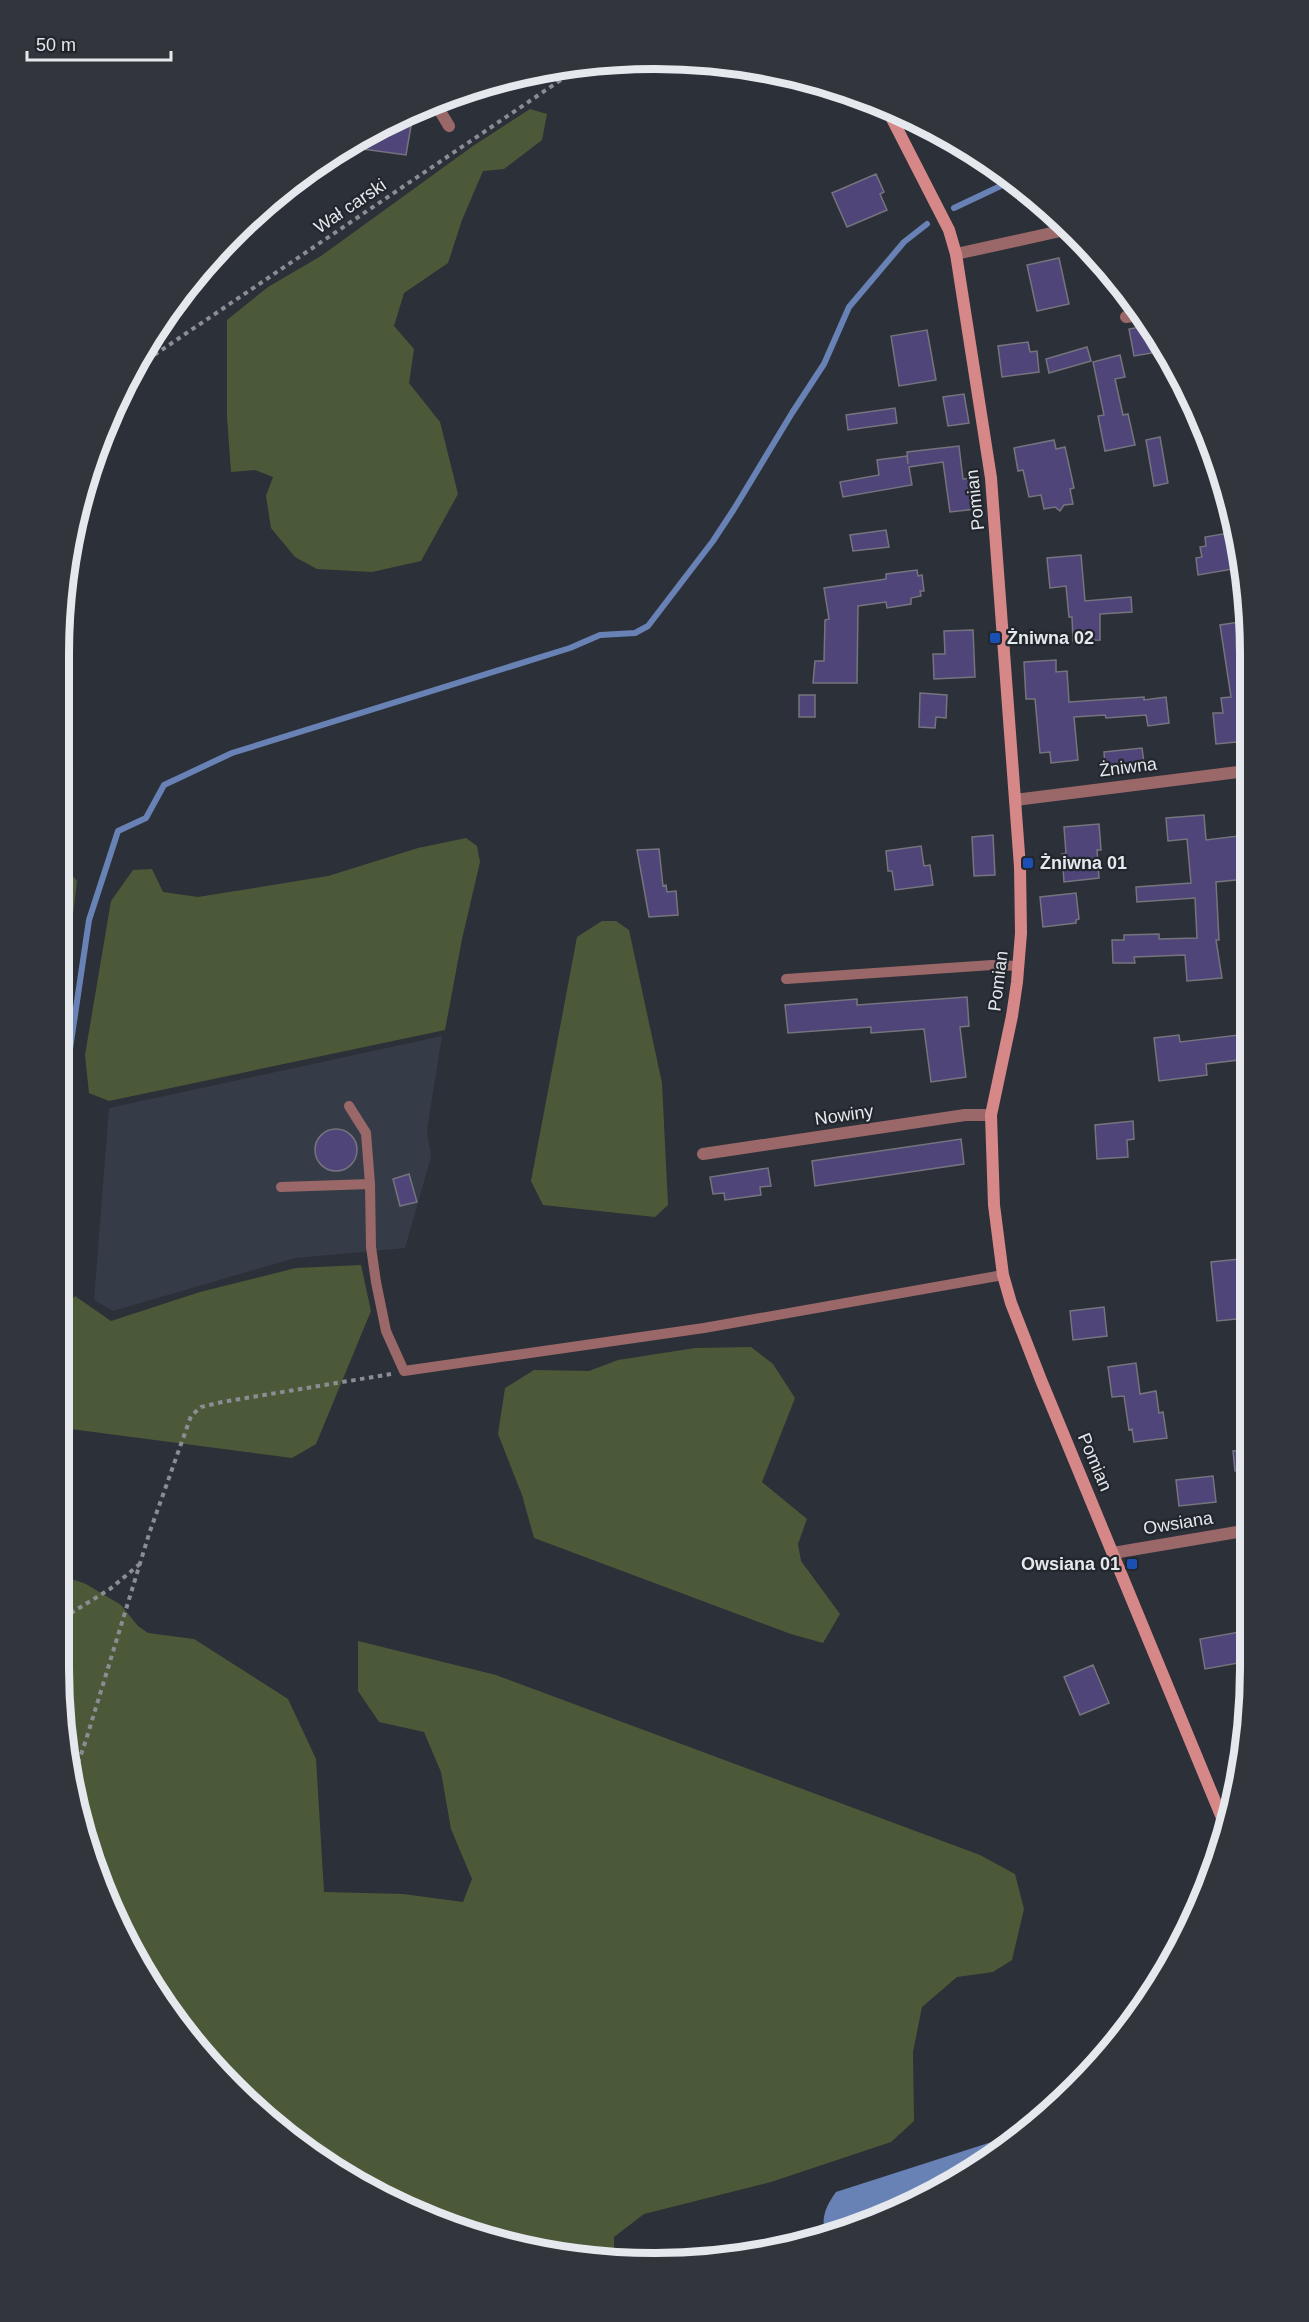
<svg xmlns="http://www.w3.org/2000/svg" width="1309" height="2322" font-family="Helvetica,sans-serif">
	<rect width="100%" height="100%" fill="#2c3038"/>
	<path fill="#353c48" d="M442 1036 427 1130 431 1157 405 1248 295 1258 113 1311 94 1300 109 1108Z"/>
	<path fill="#4c5938" d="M530 109 547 114 542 140 504 169 483 171 462 220 448 263 404 293 394 326 414 349 409 383 440 422 458 494 421 561 372 572 317 569 295 557 271 528 266 496 273 477 255 470 231 472 227 417V320L268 287 321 256 473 146Z
		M466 838 477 846 480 862 462 939 445 1030 109 1101 89 1093 85 1055 111 901 133 870 152 869 163 892 198 897 328 876 418 848Z
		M61 862 77 881 61 1017Z
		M602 921H616L629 930 662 1083 668 1205 655 1217 543 1205 531 1181 577 937Z
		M361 1265 371 1311 316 1444 292 1458 63 1428 62 1310 75 1296 111 1321 200 1292 296 1268Z
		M751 1347 773 1364 795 1398 762 1482 807 1519 798 1544 801 1561 840 1614 823 1643 791 1634 534 1538 522 1495 498 1434 505 1388 534 1370 589 1371 618 1360 695 1348Z
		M63 1576 86 1584 121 1605 138 1626 148 1633 194 1639 288 1699 316 1759 324 1892 403 1894 463 1902 472 1879 451 1829 441 1772 424 1732 379 1722 358 1691V1641L496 1675 980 1855 1015 1874 1024 1909 1012 1960 993 1972 957 1977 922 2007 913 2052 914 2121 891 2142 771 2182 644 2214 614 2237V2260L577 2258 500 2243 391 2202 323 2163 233 2089 181 2030 120 1931 90 1859 64 1746Z"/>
	<path fill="#6882b5" d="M1026 2131 953 2183 882 2218 826 2235C820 2218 826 2206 836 2192Z"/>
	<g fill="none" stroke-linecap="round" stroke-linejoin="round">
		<path stroke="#6882b5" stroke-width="6" d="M954 208 1009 182
			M61 1110 89 920 118 831 146 818 164 785 232 753 570 648 600 635 635 633 648 626 713 541 734 509 792 413 824 364 849 307 904 242 927 224"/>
	</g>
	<path fill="#4f4578" stroke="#75747e" stroke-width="1.5" d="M398 117 412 120 406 155 348 147Z
		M876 174 884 192 880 194 887 210 847 227 832 193Z
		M1059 258 1069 304 1037 311 1027 265Z
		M1151 325 1164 351 1134 356 1129 329Z
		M927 330 936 380 899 386 891 336Z
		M1028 342 1030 352 1037 351 1039 372 1002 377 998 346Z
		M1087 347 1091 361 1049 373 1046 359Z
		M1120 355 1125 377 1115 379 1123 415 1128 414 1135 445 1105 451 1098 416 1104 415 1093 362Z
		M964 394 969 423 948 426 943 397Z
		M895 408 897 423 848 430 846 415Z
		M1160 437 1168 483 1154 486 1146 440Z
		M1054 440 1056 449 1065 447 1074 488 1070 489 1073 504 1064 505 1060 511 1055 507 1044 509 1041 495 1029 497 1023 470 1018 471 1014 448Z
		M959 446 963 479 972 478 976 509 950 512 943 462 909 467 912 485 843 497 840 482 879 475 877 460 907 456 908 464 907 452Z
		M886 530 889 547 853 551 850 535Z
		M1234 532 1239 568 1198 575 1196 558 1202 557 1200 547 1206 546 1205 537Z
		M1081 555 1085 601 1131 597 1132 612 1100 614V640L1073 641 1072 617H1069L1066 586 1050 588 1047 558Z
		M917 570 918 576 922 575 924 591H920L921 596 911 598V604L887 608 886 602 858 606 857 683H813L815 661H824L825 620 829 619 824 588 879 580 886 579V574Z
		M1246 621V703H1243L1246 741 1216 744 1213 713H1223L1221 698 1231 697 1220 625Z
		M973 630 975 677 934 679 933 654H945L944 631Z
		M1056 660V672L1067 671 1069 702 1144 697V700L1166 697 1169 723 1148 726 1146 715 1106 718 1105 715 1074 717 1078 760 1051 763 1050 752 1040 753 1035 699H1026L1024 662Z
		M920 693 947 695 946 718 936 717 935 728 919 727Z
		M799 695H815V717H799Z
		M1142 748 1144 763 1105 767 1104 752Z
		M1204 815 1206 840 1246 835V879L1216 882 1219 940H1216L1222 978 1187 981 1185 955 1134 957 1135 963H1113L1112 940H1124V935L1159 934V939L1197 938 1195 898 1137 902 1136 887 1191 883 1187 839 1168 841 1166 818Z
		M1099 824 1101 850H1097L1099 878 1064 882 1062 854 1066 853 1064 827Z
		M993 835 995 875 974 876 972 837Z
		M921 846 924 866 930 865 933 885 895 890 892 871H888L886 851Z
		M659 849 663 886 666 885 667 892 676 891 678 915 649 917 637 850Z
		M1076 893 1079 919 1076 920V923L1043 927 1040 897Z
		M967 997 969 1026 960 1027 966 1077 931 1082 924 1029 871 1033V1027L788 1033 785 1005 857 999V1005Z
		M1247 1034V1059L1206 1064 1207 1075 1159 1081 1154 1038 1179 1035 1180 1042Z
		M1133 1121 1134 1139 1127 1140 1128 1157 1097 1159 1095 1125Z
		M315 1150a21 21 0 1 1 42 0a21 21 0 1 1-42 0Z
		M961 1139 964 1164 815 1186 812 1161Z
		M768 1168 771 1186 760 1187 761 1195 725 1200 724 1193 713 1194 710 1177Z
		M409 1174 417 1202 400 1206 393 1179Z
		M1240 1259 1246 1318 1217 1321 1211 1262Z
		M1104 1307 1107 1336 1073 1340 1070 1311Z
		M1136 1363 1140 1394 1156 1391 1159 1413 1163 1412 1167 1438 1134 1442 1132 1429 1129 1430 1124 1396 1112 1397 1108 1367Z
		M1248 1450V1469L1235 1471 1233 1451Z
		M1213 1476 1216 1502 1179 1506 1176 1480Z
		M1239 1632 1244 1662 1205 1669 1200 1639Z
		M1093 1665 1109 1703 1080 1715 1064 1677Z"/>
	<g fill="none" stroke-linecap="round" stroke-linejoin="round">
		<path stroke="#8a8d94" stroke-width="4" stroke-dasharray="4.5 4.5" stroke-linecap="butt" d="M132 370 583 65
			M63 1618 110 1589 141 1563
			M72 1780 86 1740 149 1534 191 1416 201 1407 222 1402 391 1374"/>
		<path stroke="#9a6868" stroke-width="10" d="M786 979 992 965 1019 966
			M370 1184 371 1247 376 1282 386 1331 404 1371 704 1328 1003 1275
			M281 1187 370 1184 366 1133 349 1106"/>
		<path stroke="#9a6868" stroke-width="12" d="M435 103 449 126
			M956 254 1056 232 1065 225
			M1126 317 1142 314
			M1015 800 1246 771
			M703 1154 965 1115H991
			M1113 1553 1249 1530"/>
		<path stroke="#d68787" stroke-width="12" d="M887 109 949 230 956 254 991 478 1020 867 1021 933 1017 982 1012 1016 991 1115 994 1205 1003 1275 1011 1303 1041 1380 1227 1830"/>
	</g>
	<g fill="#1a4fb4" stroke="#22262d" stroke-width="2">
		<rect x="989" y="632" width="12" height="12" rx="3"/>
		<rect x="1022" y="857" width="12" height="12" rx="3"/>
		<rect x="1126" y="1558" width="12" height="12" rx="3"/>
	</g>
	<g text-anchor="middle" stroke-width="4.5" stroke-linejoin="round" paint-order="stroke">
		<g font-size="18" fill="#e5e8ed" stroke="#22262d">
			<text transform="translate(350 206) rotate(-34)" y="6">Wał carski</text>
			<text transform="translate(975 500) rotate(-96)" y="6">Pomian</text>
			<text transform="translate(1128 767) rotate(-7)" y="6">Żniwna</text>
			<text transform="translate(998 981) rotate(-83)" y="6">Pomian</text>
			<text transform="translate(844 1115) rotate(-8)" y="6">Nowiny</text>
			<text transform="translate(1095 1462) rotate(67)" y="6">Pomian</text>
			<text transform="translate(1178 1523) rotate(-9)" y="6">Owsiana</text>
		</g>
		<g font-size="18" font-weight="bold" fill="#e5e8ed" stroke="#22262d" text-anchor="start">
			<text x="1007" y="644">Żniwna 02</text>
			<text x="1040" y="869">Żniwna 01</text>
			<text x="1120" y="1570" text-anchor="end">Owsiana 01</text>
		</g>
	</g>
	<path d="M0 0H1309V2322H0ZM654 69H655A585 585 0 0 1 1240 654V1668A585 585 0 0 1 655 2253H654A585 585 0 0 1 69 1668V654A585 585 0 0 1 654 69Z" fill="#32363c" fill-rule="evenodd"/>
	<path fill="none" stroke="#e5e8ed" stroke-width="8" d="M654 69H655A585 585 0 0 1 1240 654V1668A585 585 0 0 1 655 2253H654A585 585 0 0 1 69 1668V654A585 585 0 0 1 654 69Z"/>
	<path d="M27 51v9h144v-9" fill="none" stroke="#e5e8ed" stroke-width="3"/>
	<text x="36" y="51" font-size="18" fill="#e5e8ed" stroke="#22262d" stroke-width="4.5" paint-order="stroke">50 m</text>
</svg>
